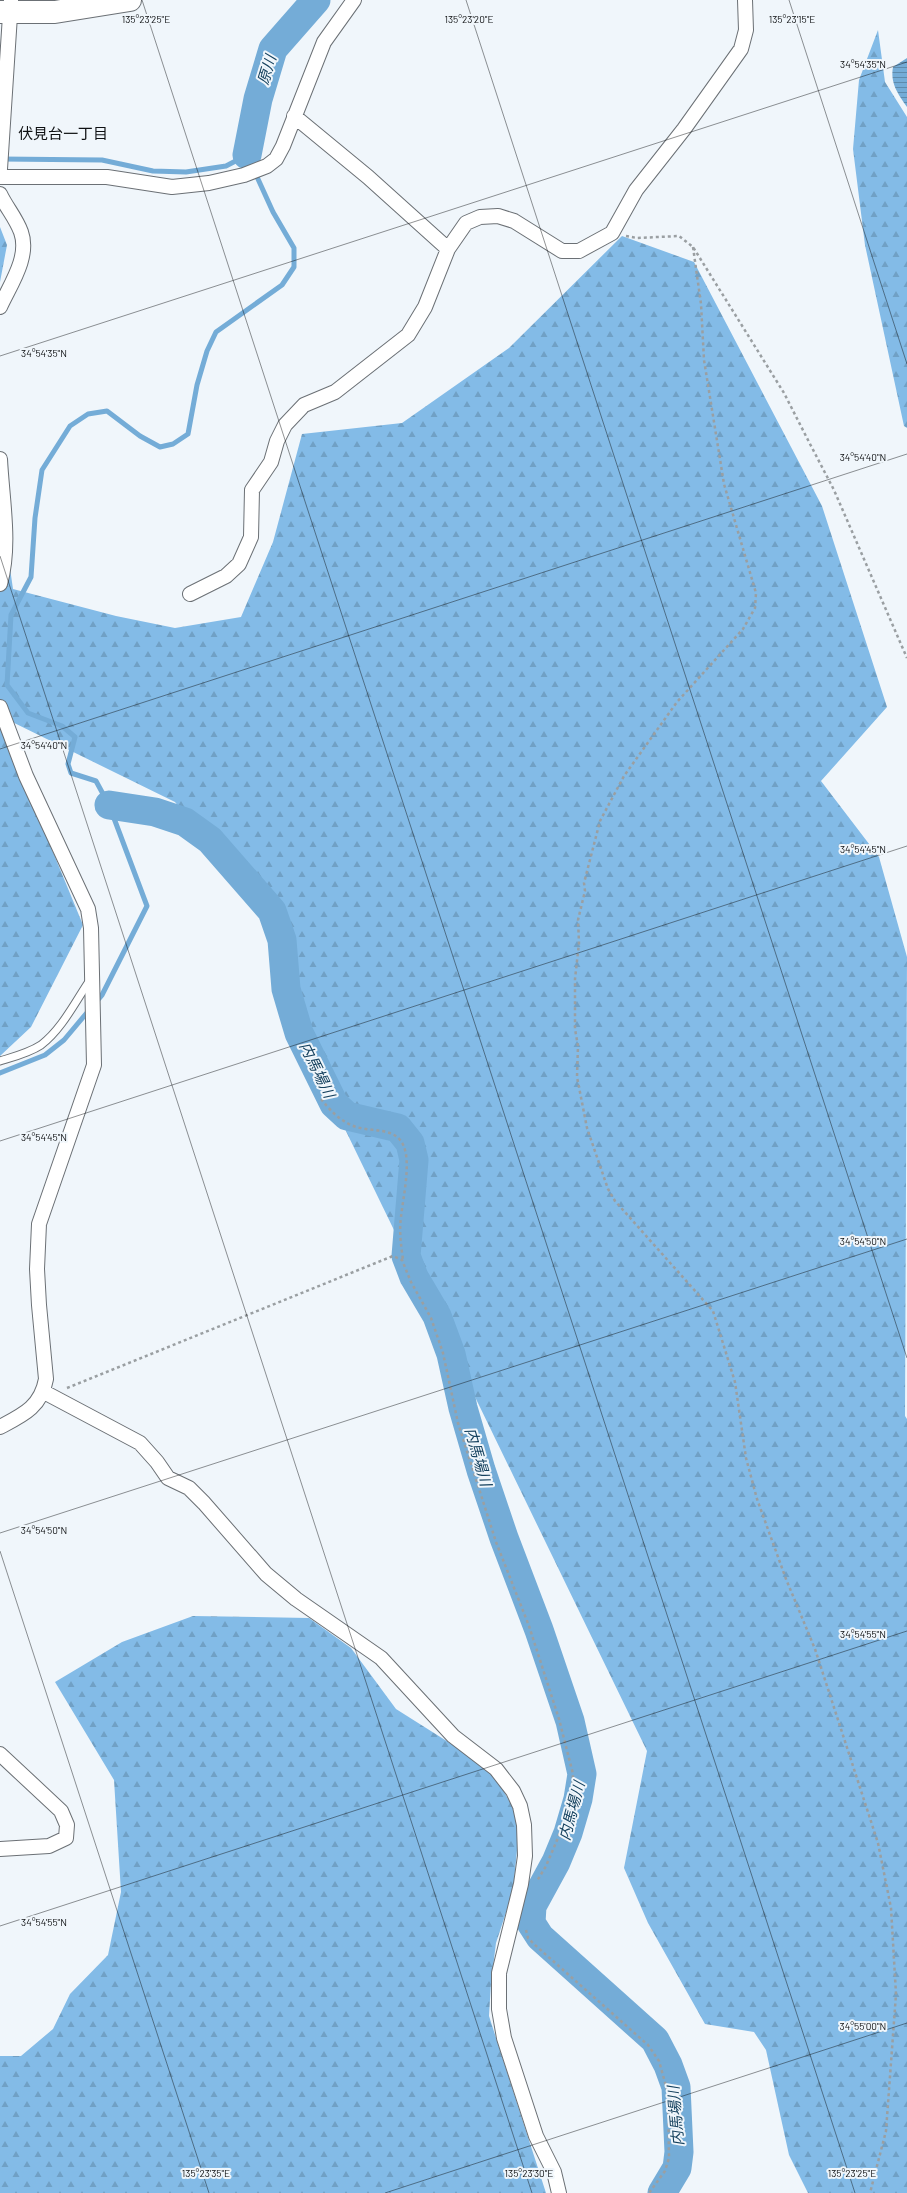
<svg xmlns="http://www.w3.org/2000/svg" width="907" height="2193" font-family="Barlow,'Noto Sans JP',sans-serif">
	<defs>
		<pattern id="forest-firs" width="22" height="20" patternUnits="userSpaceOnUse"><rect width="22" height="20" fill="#83bbe7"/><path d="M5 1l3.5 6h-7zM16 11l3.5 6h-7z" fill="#70a0c5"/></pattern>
		<pattern id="water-rules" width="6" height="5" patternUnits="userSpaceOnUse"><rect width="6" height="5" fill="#74acd7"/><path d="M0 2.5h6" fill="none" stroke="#5e8bad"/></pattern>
	</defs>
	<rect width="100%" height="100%" fill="#f0f6fb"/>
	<path fill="url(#forest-firs)" d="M878 30 885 82 907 117V428L904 426 865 245 853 149 859 80Z
		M0 227 7 245 0 282Z
		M622 236 694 262 822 506 887 707 821 781 879 857 907 957 905 1416 907 1419V2193H808L789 2155 766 2050 754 2032 705 2024 648 1923 624 1868 647 1751 309 1055 288 958 265 913 175 802 0 716V498L13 589 116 616 175 628 241 617 273 542 302 434 402 423 509 348Z
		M0 723 83 925 31 1027 0 1056Z
		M193 1616 309 1618 351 1648 396 1709 491 1769 520 1820 513 1891 496 1943 491 1983 489 2016 546 2193H0V2056H21L53 2029 70 1994 108 1955 121 1892 114 1780 55 1682 122 1642Z"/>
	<path fill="url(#water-rules)" d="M907 58V107C898 94 890 83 893 67Z"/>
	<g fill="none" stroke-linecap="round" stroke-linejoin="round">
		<path stroke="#74acd7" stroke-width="5" d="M1 159 102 160 153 171 186 172 226 166 247 155 273 212 294 248V267L282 285 216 332 207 351 197 385 188 434 173 444 160 447 140 436 107 411 88 414 70 426 42 470 35 518 31 577 11 615 7 685 28 713 62 726 75 737 68 764 71 773 96 781 109 805 147 906 102 995 96 1002
			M0 1073 45 1055 64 1040 90 1009"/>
		<path stroke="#74acd7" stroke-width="29" d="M247 155 258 99 273 49 316 0
			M109 805 155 812 185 822 210 840 272 911 282 940 286 989 299 1033 334 1104 347 1116 398 1128 410 1143 414 1160 406 1256 414 1277 437 1316 451 1354 463 1408 481 1470 504 1538 539 1630 570 1721 582 1774 578 1799 568 1833 556 1862 532 1906 531 1923 540 1937 655 2040 668 2065 676 2087 679 2152 677 2168 662 2193"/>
		<g stroke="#6b7075" stroke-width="9">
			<path id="service" d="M0 1061C13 1057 29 1053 41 1045 62 1029 75 1002 90 980"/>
		</g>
		<g stroke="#6b7075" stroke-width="16">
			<path id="minor" d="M294 116 368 177 448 249
				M0 169 11 0
				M0 177H107L172 187 209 183 244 175 267 166 276 159 283 146 324 42 354 0
				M0 194C6 207 16 218 21 232 30 257 10 285 0 307
				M0 459C2 500 11 544 0 584
				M190 594 226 576 239 564 251 537 252 490 271 462 277 441 285 425 304 405 335 392 408 335 425 307 448 249 466 223 480 217 498 216 514 221 562 251H579L612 233 636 190 684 129 741 49 746 30 745 0
				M0 707 26 776 88 909 91 928 94 1065 39 1224 37 1269 39 1305 46 1379C41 1407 23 1415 0 1427
				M44 1392 140 1443 157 1462 168 1478 189 1488 204 1503 266 1574 296 1599 381 1658 453 1736 496 1769 513 1791 520 1806 524 1825 525 1856 521 1884 499 1973V2009L504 2038 536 2136 554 2172 559 2193
				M0 1754 61 1811 67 1825 66 1838 49 1846 0 1849"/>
		</g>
		<g stroke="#6b7075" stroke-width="24">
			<path id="primary" d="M0 12H55L130 0"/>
		</g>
		<path stroke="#9a9fa2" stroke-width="2.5" stroke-dasharray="3 3" stroke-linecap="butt" d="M626 236 637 238 679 236 693 247 784 393 809 442 834 490 907 658
			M693 247 701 304 704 360 724 484 756 593 755 608 743 629 677 702 624 776 600 821 584 883 585 891 578 920 579 943 575 979V1029L578 1046 577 1077 587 1128 608 1189 615 1201 713 1311 735 1382 746 1458 757 1499 786 1579 815 1649 878 1843 891 1908 896 1994 886 2131 870 2193
			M321 1099C330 1110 338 1119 351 1125 370 1134 398 1124 405 1150 410 1168 403 1198 401 1217 399 1232 401 1245 403 1260
			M67 1388 393 1256 402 1260 411 1282 431 1318 443 1353 458 1423 496 1542 529 1626 559 1719 573 1774 572 1792 558 1838 546 1866 537 1881
			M526 1930 528 1938 535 1945 648 2045 659 2061 668 2093 669 2158 665 2171 649 2193"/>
		<use href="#service" stroke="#fff" stroke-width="7"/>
		<use href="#minor" stroke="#fff" stroke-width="14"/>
		<use href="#primary" stroke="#fff" stroke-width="22"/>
	</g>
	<path fill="none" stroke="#0e1012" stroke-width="1" stroke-opacity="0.45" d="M142 0 855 2193M466 0 907 1358M789 0 907 364M0 356 907 62M0 556 532 2193M0 749 907 454M0 1141 907 846M0 1533 907 1239M0 1551 209 2193M0 1926 907 1631M385 2193 907 2023"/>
	<g text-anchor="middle" stroke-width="4" stroke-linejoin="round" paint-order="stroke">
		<g font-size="15" font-style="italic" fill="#15415e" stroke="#f0f6fb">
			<text transform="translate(267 70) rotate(-73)" y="5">原川</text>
			<text transform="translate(317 1070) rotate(64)" y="5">内馬場川</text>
			<text transform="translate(478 1457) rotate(74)" y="5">内馬場川</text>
			<text transform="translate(572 1811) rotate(-75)" y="5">内馬場川</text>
			<text transform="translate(676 2116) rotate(-95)" y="5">内馬場川</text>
		</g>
		<g font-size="15" fill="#0e1012" stroke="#f0f6fb">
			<text x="63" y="139">伏見台一丁目</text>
		</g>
	</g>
	<g font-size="10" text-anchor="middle" fill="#0e1012" stroke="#f0f6fb" stroke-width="4" stroke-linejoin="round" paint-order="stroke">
		<text x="146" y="23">135°23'25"E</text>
		<text x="469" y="23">135°23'20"E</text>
		<text x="792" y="23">135°23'15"E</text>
		<text x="863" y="68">34°54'35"N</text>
		<text x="44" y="357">34°54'35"N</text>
		<text x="863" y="461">34°54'40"N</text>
		<text x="44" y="749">34°54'40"N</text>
		<text x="863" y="853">34°54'45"N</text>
		<text x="44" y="1141">34°54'45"N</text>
		<text x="863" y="1245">34°54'50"N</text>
		<text x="44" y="1534">34°54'50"N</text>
		<text x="863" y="1638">34°54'55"N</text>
		<text x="44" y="1926">34°54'55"N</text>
		<text x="863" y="2030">34°55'00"N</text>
		<text x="206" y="2177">135°23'35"E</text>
		<text x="529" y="2177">135°23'30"E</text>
		<text x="852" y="2177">135°23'25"E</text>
	</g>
</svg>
